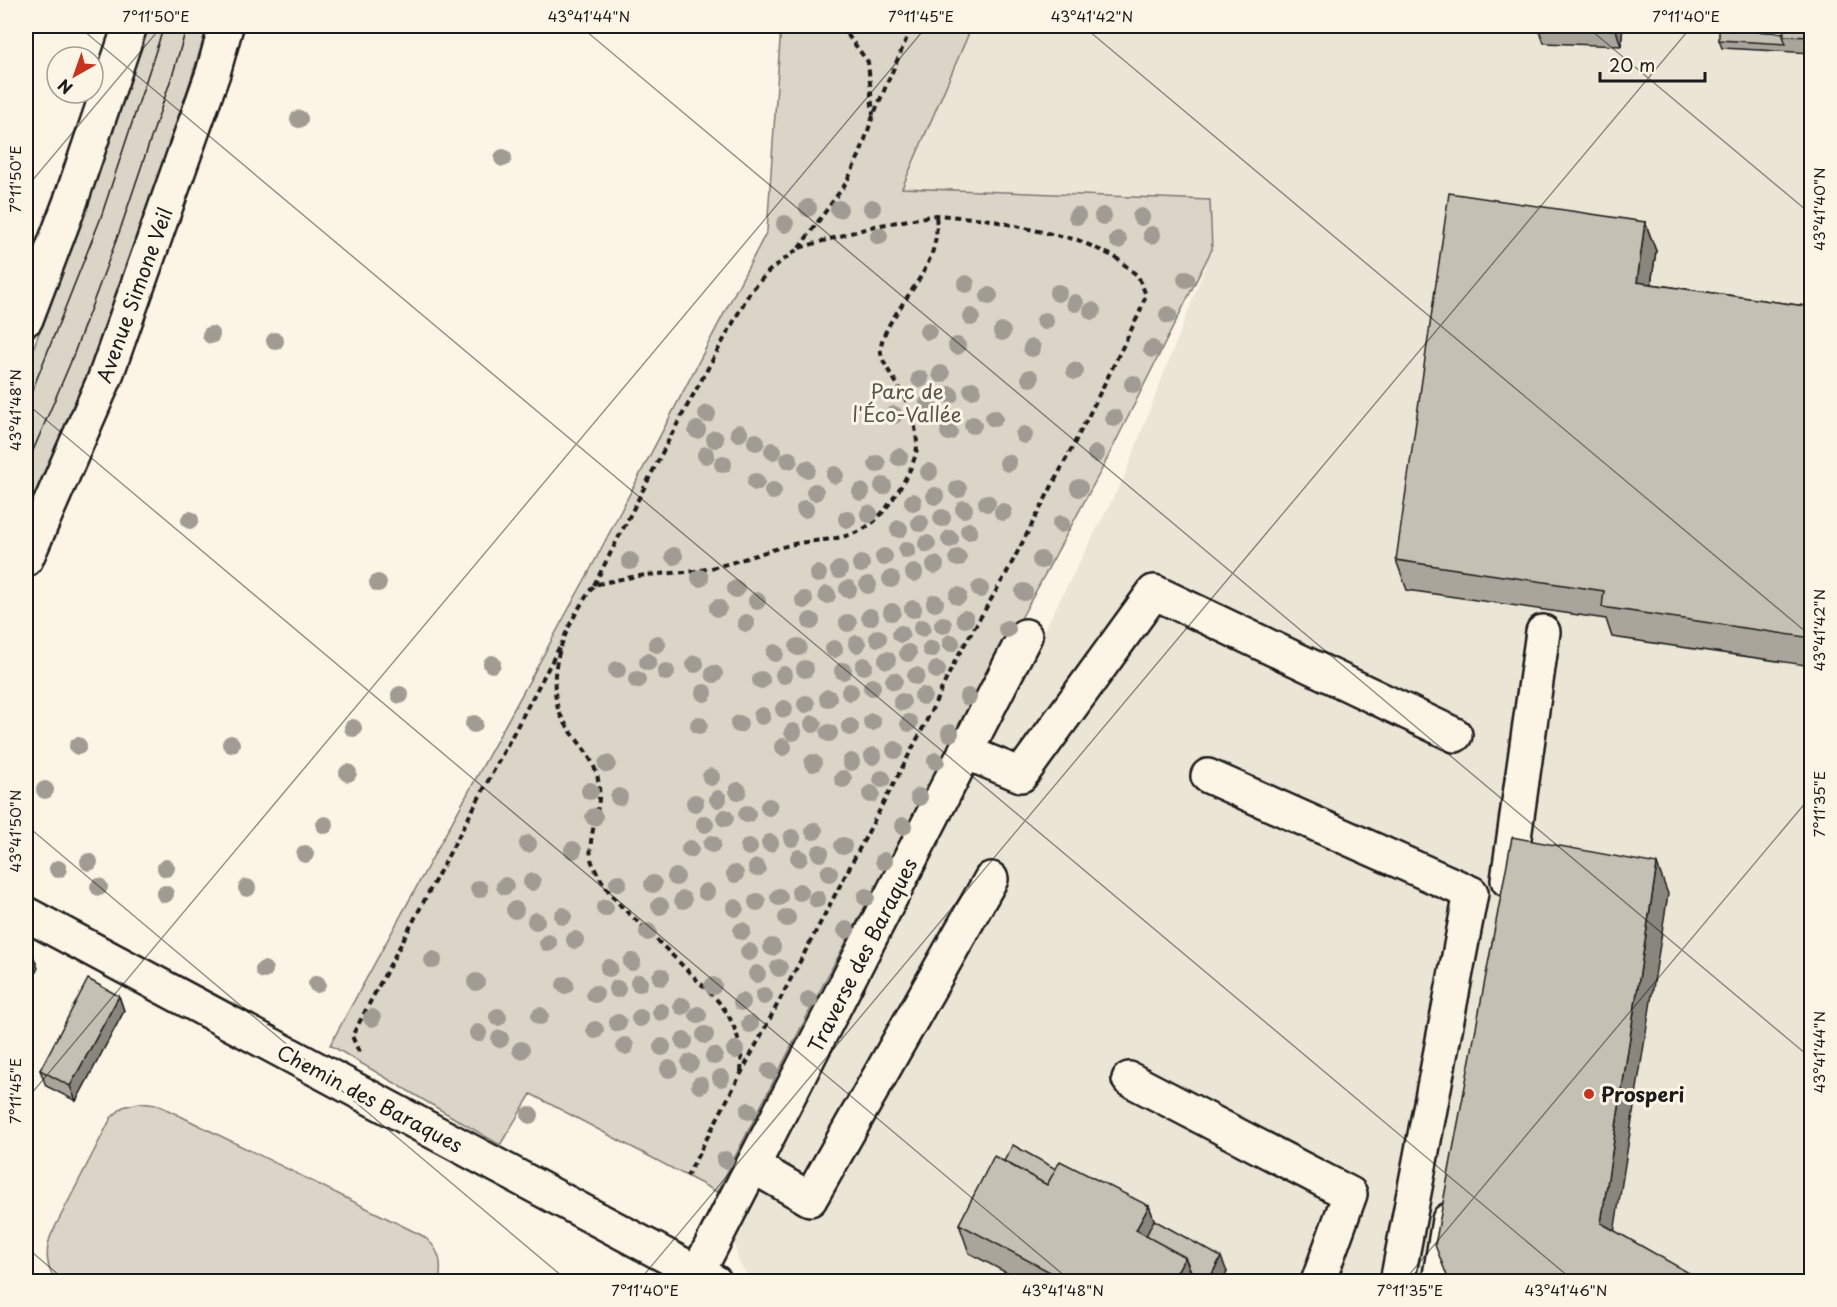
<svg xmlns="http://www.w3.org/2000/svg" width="1837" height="1307" font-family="'Playpen Sans',sans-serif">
	<rect width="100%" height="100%" fill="#fcf5e5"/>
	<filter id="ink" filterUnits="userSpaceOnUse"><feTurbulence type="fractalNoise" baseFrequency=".0167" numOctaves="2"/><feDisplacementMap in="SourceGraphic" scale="12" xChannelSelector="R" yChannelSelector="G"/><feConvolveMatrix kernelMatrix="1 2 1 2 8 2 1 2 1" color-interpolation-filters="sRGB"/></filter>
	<g filter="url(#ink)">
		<polygon fill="#ebe5d6" points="972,26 1811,26 1811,1281 752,1282 739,1263 733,1240 737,1217 1124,477 1212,249 1210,200 901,188"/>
		<g fill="#dbd5c8" stroke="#7c7872" stroke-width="1.5">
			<polygon points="146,26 208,26 140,236 91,370 26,521 26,368 85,210"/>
			<polygon points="781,26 972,26 902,188 1210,200 1212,249 1103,467 826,979 717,1192 531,1094 500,1145 330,1045 590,570 767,231"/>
			<path d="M 139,1103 L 158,1105 L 423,1236 C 439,1248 443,1262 439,1281 L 56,1281 C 46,1268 45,1251 51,1235 L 111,1118 L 123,1107 Z"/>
		</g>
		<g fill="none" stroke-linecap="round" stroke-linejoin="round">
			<g stroke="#1c1c1c" stroke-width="38">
				<g id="minor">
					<polyline points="965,752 1021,775 1154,592 1455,735"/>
					<polyline points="1208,776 1471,893 1397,1282"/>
					<polyline points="1508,880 1543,632"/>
					<polyline points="26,914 715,1282"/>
					<polyline points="1129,1079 1350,1194 1318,1282"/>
					<polyline points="753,1166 810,1199 991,879"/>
					<polyline points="698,1272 1025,636"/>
					<polyline points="1439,1282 1449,1220"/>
				</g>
			</g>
			<g stroke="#1c1c1c" stroke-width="38">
				<g id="major">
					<polyline points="26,319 70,203 130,26"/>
					<polyline points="26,559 105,378 213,73 226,26"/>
				</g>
			</g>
			<g stroke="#1c1c1c" stroke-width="4" stroke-dasharray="6 4.5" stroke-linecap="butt">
				<polyline points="841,26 868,62 873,115"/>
				<polyline points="799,248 846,183 860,154 873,116 912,26"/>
				<polyline points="594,585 675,428 750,292 769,271 799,248 875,226 936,215 985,219 1078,240 1115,257 1138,276 1146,295 1139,314 1088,417 1006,574 956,659 924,726 687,1176"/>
				<polyline points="26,605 31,592"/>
				<polyline points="359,1052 352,1036 559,648"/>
				<path d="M 741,1072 C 743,1053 738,1032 728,1015 C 720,1001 706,989 695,978 C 682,965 669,952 656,939 C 643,925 626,913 614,898 C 607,890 593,868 591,859 C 587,827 608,803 595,769 C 587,749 571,735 561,716 C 558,711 557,705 556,699 C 549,657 571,618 594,585 C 611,581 629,577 647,575 C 667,573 687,573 706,569 C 736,563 764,551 794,544 C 818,539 847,541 868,526 C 885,516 917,466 917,446 C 917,429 911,410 903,394 C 897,381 878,361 881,346 C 883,335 888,326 894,317 C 915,283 941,258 936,215"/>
			</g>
			<use href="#minor" stroke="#fcf5e5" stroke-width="33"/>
			<use href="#major" stroke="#fcf5e5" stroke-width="33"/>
			<g stroke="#1c1c1c" stroke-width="1.5">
				<polyline points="26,406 100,220 164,26"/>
				<polyline points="26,467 70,364 120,230 174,70 187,26"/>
			</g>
		</g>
		<g fill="#a09c93">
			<circle cx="299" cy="119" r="9"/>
			<circle cx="503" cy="158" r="9"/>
			<circle cx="808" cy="208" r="9"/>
			<circle cx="872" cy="208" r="9"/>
			<circle cx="839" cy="209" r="9"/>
			<circle cx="1077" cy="216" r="9"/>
			<circle cx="1103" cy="216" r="9"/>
			<circle cx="1141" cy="217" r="9"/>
			<circle cx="785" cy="224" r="9"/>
			<circle cx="1152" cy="235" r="9"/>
			<circle cx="879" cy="236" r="9"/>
			<circle cx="1118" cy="240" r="9"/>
			<circle cx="1186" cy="279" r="9"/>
			<circle cx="966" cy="284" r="9"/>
			<circle cx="1058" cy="293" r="9"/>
			<circle cx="989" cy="296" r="9"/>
			<circle cx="1075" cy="303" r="9"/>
			<circle cx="1092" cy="311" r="9"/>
			<circle cx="1168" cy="315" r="9"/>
			<circle cx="971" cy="317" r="9"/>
			<circle cx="1045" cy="321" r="9"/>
			<circle cx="928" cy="331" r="9"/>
			<circle cx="1002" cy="332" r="9"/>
			<circle cx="211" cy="335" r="9"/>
			<circle cx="275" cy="341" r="9"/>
			<circle cx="957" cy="346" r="9"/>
			<circle cx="1032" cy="348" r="9"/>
			<circle cx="1152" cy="349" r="9"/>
			<circle cx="1075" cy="371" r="9"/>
			<circle cx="941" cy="374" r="9"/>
			<circle cx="1030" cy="378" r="9"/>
			<circle cx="920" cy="379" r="9"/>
			<circle cx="1133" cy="384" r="9"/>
			<circle cx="972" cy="390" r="9"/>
			<circle cx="950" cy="395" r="9"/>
			<circle cx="928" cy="403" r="9"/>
			<circle cx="707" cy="414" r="9"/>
			<circle cx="894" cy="415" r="9"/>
			<circle cx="994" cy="418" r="9"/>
			<circle cx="1114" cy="418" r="9"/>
			<circle cx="973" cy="425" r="9"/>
			<circle cx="697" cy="430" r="9"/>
			<circle cx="949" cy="432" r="9"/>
			<circle cx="739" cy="433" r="9"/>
			<circle cx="1024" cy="435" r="9"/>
			<circle cx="715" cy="439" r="9"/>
			<circle cx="756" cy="442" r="9"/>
			<circle cx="773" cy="451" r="9"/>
			<circle cx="1096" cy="454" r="9"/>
			<circle cx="706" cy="455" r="9"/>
			<circle cx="899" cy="457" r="9"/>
			<circle cx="789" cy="460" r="9"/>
			<circle cx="1008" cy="463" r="9"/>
			<circle cx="723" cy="464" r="9"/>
			<circle cx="877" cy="464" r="9"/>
			<circle cx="807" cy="469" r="9"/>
			<circle cx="929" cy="472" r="9"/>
			<circle cx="835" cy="475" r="9"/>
			<circle cx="756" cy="482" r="9"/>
			<circle cx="883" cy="486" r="9"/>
			<circle cx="1079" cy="488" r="9"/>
			<circle cx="958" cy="489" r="9"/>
			<circle cx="773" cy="491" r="9"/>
			<circle cx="815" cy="492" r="9"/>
			<circle cx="861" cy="492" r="9"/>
			<circle cx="935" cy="496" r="9"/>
			<circle cx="913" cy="502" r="9"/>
			<circle cx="987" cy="503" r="9"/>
			<circle cx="805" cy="509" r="9"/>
			<circle cx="964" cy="509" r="9"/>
			<circle cx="1003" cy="512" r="9"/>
			<circle cx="869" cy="514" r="9"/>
			<circle cx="942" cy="518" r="9"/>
			<circle cx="847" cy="519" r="9"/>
			<circle cx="190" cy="520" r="9"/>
			<circle cx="920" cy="523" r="9"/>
			<circle cx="1061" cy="524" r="9"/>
			<circle cx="899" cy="529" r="9"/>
			<circle cx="969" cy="531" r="9"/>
			<circle cx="950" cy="539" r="9"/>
			<circle cx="927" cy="544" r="9"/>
			<circle cx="907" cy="550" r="9"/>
			<circle cx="674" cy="556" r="9"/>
			<circle cx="884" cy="557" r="9"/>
			<circle cx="958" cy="558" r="9"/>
			<circle cx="1041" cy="560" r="9"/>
			<circle cx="630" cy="561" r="9"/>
			<circle cx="861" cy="564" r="9"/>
			<circle cx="935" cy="565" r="9"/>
			<circle cx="839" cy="570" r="9"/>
			<circle cx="914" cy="573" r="9"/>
			<circle cx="818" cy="574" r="9"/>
			<circle cx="700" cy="578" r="9"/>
			<circle cx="891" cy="579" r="9"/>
			<circle cx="378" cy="583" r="9"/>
			<circle cx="868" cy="585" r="9"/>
			<circle cx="736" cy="589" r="9"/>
			<circle cx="848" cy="589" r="9"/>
			<circle cx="980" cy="589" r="9"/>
			<circle cx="1024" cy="592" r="9"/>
			<circle cx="827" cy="595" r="9"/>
			<circle cx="958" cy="596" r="9"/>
			<circle cx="804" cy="600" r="9"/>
			<circle cx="757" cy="601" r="9"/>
			<circle cx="935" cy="603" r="9"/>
			<circle cx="718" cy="608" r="9"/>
			<circle cx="913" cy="609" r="9"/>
			<circle cx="892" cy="612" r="9"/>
			<circle cx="870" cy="617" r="9"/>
			<circle cx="965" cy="619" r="9"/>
			<circle cx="811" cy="621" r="9"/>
			<circle cx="746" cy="623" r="9"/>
			<circle cx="848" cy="623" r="9"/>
			<circle cx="943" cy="625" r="9"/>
			<circle cx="922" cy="628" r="9"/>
			<circle cx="1007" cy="629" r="9"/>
			<circle cx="901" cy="634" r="9"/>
			<circle cx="878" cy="638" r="9"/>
			<circle cx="951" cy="643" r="9"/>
			<circle cx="657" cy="644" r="9"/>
			<circle cx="857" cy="644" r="9"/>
			<circle cx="798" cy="647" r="9"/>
			<circle cx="834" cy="649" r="9"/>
			<circle cx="931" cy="649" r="9"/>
			<circle cx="775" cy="653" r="9"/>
			<circle cx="908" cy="653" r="9"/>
			<circle cx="887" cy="660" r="9"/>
			<circle cx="648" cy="662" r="9"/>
			<circle cx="492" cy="664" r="9"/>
			<circle cx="695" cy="664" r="9"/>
			<circle cx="864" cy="666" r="9"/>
			<circle cx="805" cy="669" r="9"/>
			<circle cx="617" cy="670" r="9"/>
			<circle cx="937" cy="670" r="9"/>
			<circle cx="843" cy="671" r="9"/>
			<circle cx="666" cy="672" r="9"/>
			<circle cx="714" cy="674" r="9"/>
			<circle cx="784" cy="675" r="9"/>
			<circle cx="916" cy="676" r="9"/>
			<circle cx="637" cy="680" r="9"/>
			<circle cx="761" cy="680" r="9"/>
			<circle cx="894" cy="681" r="9"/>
			<circle cx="872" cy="687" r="9"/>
			<circle cx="850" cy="692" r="9"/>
			<circle cx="704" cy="693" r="9"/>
			<circle cx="400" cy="695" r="9"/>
			<circle cx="923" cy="696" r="9"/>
			<circle cx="968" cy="697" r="9"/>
			<circle cx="828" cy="698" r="9"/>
			<circle cx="902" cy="702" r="9"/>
			<circle cx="806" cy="704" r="9"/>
			<circle cx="784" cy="709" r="9"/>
			<circle cx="762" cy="716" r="9"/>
			<circle cx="872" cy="722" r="9"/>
			<circle cx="909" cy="723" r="9"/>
			<circle cx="474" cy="724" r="9"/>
			<circle cx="739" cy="724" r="9"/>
			<circle cx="813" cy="724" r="9"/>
			<circle cx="699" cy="725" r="9"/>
			<circle cx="850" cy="727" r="9"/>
			<circle cx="353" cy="728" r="9"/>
			<circle cx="793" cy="732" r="9"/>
			<circle cx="829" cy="733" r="9"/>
			<circle cx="950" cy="733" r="9"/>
			<circle cx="231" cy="744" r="9"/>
			<circle cx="78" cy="746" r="9"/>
			<circle cx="783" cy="747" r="9"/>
			<circle cx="895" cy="750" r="9"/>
			<circle cx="873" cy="756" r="9"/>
			<circle cx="936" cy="761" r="9"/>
			<circle cx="851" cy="762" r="9"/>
			<circle cx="813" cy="763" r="9"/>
			<circle cx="607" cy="764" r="9"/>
			<circle cx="348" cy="773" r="9"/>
			<circle cx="711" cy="777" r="9"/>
			<circle cx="843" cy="779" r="9"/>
			<circle cx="882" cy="779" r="9"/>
			<circle cx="45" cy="790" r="9"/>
			<circle cx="590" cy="791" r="9"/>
			<circle cx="738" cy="791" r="9"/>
			<circle cx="871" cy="794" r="9"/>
			<circle cx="619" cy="797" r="9"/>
			<circle cx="919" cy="797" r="9"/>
			<circle cx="718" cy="799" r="9"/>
			<circle cx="695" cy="803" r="9"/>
			<circle cx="769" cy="807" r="9"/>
			<circle cx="747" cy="814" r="9"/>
			<circle cx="594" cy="817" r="9"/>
			<circle cx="725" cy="818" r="9"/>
			<circle cx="705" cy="824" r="9"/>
			<circle cx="325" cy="825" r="9"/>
			<circle cx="903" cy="826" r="9"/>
			<circle cx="814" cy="831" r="9"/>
			<circle cx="792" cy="838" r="9"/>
			<circle cx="770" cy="843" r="9"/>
			<circle cx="528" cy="844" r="9"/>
			<circle cx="712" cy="844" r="9"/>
			<circle cx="843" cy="846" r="9"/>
			<circle cx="749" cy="847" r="9"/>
			<circle cx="690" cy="849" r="9"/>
			<circle cx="573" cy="850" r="9"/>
			<circle cx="820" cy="853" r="9"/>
			<circle cx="305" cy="854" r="9"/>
			<circle cx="799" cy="858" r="9"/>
			<circle cx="884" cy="861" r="9"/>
			<circle cx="89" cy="862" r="9"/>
			<circle cx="166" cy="868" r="9"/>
			<circle cx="757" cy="868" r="9"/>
			<circle cx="58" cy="869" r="9"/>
			<circle cx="829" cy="873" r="9"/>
			<circle cx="735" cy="874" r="9"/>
			<circle cx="676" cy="877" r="9"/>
			<circle cx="532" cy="882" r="9"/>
			<circle cx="618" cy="883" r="9"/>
			<circle cx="653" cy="884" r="9"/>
			<circle cx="505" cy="886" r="9"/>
			<circle cx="99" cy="887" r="9"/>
			<circle cx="247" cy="888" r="9"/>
			<circle cx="479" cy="889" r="9"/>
			<circle cx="706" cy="892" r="9"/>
			<circle cx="800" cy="892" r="9"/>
			<circle cx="165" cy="894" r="9"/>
			<circle cx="779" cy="897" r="9"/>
			<circle cx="866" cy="897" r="9"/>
			<circle cx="817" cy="899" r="9"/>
			<circle cx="683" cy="900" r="9"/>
			<circle cx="757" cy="902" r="9"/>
			<circle cx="660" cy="906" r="9"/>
			<circle cx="605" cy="908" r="9"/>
			<circle cx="735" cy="908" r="9"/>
			<circle cx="515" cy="910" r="9"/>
			<circle cx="563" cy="916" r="9"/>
			<circle cx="787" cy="918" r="9"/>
			<circle cx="536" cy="921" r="9"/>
			<circle cx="846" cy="930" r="9"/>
			<circle cx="742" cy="931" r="9"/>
			<circle cx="648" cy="932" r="9"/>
			<circle cx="575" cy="940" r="9"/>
			<circle cx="548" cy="943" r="9"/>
			<circle cx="772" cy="947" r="9"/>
			<circle cx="749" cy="952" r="9"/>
			<circle cx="433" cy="960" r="9"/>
			<circle cx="632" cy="962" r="9"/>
			<circle cx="609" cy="968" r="9"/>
			<circle cx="779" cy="968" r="9"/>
			<circle cx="264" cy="970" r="9"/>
			<circle cx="757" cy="974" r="9"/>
			<circle cx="661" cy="977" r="9"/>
			<circle cx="476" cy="982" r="9"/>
			<circle cx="639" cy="983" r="9"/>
			<circle cx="317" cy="984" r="9"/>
			<circle cx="565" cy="985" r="9"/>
			<circle cx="713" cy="986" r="9"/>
			<circle cx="617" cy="989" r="9"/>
			<circle cx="595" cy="994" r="9"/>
			<circle cx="764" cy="996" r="9"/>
			<circle cx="809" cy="1000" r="9"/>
			<circle cx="742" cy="1002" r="9"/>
			<circle cx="682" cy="1006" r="9"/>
			<circle cx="661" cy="1012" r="9"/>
			<circle cx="698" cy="1015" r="9"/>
			<circle cx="540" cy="1016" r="9"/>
			<circle cx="498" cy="1017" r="9"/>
			<circle cx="372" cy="1018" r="9"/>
			<circle cx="640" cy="1018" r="9"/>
			<circle cx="618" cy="1023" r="9"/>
			<circle cx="750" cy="1024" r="9"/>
			<circle cx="595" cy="1030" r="9"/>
			<circle cx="478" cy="1033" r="9"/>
			<circle cx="705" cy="1035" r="9"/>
			<circle cx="500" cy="1039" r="9"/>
			<circle cx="684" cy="1041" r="9"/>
			<circle cx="625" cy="1046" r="9"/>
			<circle cx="662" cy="1047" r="9"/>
			<circle cx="521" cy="1050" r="9"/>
			<circle cx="735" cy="1050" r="9"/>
			<circle cx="714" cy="1056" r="9"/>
			<circle cx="690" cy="1063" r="9"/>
			<circle cx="669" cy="1069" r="9"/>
			<circle cx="770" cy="1071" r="9"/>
			<circle cx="721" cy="1078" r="9"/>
			<circle cx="700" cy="1085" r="9"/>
			<circle cx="749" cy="1111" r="9"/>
			<circle cx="530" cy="1115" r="9"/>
			<circle cx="725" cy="1160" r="9"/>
		</g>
		<g fill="#a9a59a" stroke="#1c1c1c" stroke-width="1.5">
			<polygon points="1623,26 1621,46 1544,43 1538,27"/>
			<polygon points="1757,26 1778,26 1778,27"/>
			<polygon points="1812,27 1812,53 1722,48 1719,40 1784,33"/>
			<polygon points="1645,222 1656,251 1651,284 1812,307 1812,666 1612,637 1606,619 1407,590 1396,560"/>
			<polygon points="119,996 124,1011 76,1101 46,1086 40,1070"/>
			<polygon points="1004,1161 1056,1169 1149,1206 1154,1220 1227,1272 1222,1281 1022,1281 969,1253 959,1224"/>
		</g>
		<g fill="#89867d" stroke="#1c1c1c" stroke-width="1.5">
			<polygon points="1616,26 1623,26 1621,46 1616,30"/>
			<polygon points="1645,222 1656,251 1647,311 1637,282"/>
			<polygon points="1657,864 1668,894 1611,1252 1601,1223"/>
			<polygon points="29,945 38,968 26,992 26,953"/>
			<polygon points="119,996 124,1011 76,1101 70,1086"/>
			<polygon points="1149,1206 1160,1235 1152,1250 1136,1230"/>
			<polygon points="1185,1257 1194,1281 1172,1281"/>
			<polygon points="1221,1257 1227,1272 1222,1281 1208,1281"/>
		</g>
		<g fill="#c4c0b3" stroke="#1c1c1c" stroke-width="1.5">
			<polygon points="1538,26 1616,26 1616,30 1538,27"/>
			<polygon points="1784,26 1812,27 1812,37 1783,36"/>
			<polygon points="1719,29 1784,33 1783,36 1786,44 1719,40"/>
			<polygon points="1449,193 1645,222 1637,282 1812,307 1812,638 1602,607 1604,591 1396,560"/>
			<polygon points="1512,837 1657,864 1601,1223 1703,1281 1449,1281 1435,1245"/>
			<polygon points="26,943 29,945 26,953"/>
			<polygon points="88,979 119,996 70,1086 40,1070"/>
			<polygon points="1013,1145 1056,1169 1047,1185 1004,1161"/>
			<polygon points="994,1156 1047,1185 1060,1161 1149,1206 1136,1230 1185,1257 1172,1281 1067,1281 959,1224"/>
			<polygon points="1154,1220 1221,1257 1208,1281 1191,1271 1185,1257 1146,1236"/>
		</g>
	</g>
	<path fill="none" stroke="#1c1c1c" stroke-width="1.5" stroke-opacity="0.45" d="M 78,26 L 1575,1282M 580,26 L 1812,1059M 1083,26 L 1812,637M 1586,26 L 1812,215M 26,188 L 162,26M 26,403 L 1072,1282M 26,825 L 569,1282M 26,1100 L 927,26M 26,1247 L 67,1282M 638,1282 L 1692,26M 1403,1282 L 1812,795"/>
	<circle fill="#c8321e" stroke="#fcf5e5" stroke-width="2" cx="1589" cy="1094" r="6"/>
	<g text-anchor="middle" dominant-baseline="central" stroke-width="6" stroke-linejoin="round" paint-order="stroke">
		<g font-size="20" fill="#1c1c1c" stroke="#fcf5e5">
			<text transform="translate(134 295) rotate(-70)">Avenue Simone Veil</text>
			<text transform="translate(862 955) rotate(-63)">Traverse des Baraques</text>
			<text transform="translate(370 1098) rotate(28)">Chemin des Baraques</text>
		</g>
		<g font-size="20" fill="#555450" stroke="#fcf5e5">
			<text x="907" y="391">Parc de<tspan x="907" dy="23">l'Éco-Vallée</tspan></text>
		</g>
		<g font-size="20" font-weight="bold" fill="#1c1c1c" stroke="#fcf5e5" text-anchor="start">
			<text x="1601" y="1094">Prosperi</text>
		</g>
	</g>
	<rect width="1837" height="1307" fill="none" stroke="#fcf5e5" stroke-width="66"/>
	<g transform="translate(75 75) rotate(220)"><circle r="28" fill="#fcf5e5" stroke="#a29e95" stroke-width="1.5"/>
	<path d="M0-4.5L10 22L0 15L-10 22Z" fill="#c8321e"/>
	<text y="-9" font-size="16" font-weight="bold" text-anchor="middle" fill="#1c1c1c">N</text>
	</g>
	<path d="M1600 72v9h105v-9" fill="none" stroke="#1c1c1c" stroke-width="3"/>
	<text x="1609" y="72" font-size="18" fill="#1c1c1c" stroke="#fcf5e5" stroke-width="4.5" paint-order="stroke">20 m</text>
	<rect x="33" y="33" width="1771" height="1241" fill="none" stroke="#1c1c1c" stroke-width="2"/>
	<g font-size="15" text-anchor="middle" fill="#1c1c1c">
		<text x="156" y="22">7°11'50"E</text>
		<text x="589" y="22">43°41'44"N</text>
		<text x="921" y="22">7°11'45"E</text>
		<text x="1092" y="22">43°41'42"N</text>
		<text x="1686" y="22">7°11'40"E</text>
		<text transform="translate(16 179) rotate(-90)" y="5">7°11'50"E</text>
		<text transform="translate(1820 209) rotate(-90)" y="5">43°41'40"N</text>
		<text transform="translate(16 410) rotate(-90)" y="5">43°41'48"N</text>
		<text transform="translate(1820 630) rotate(-90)" y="5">43°41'42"N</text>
		<text transform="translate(1820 804) rotate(-90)" y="5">7°11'35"E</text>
		<text transform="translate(16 831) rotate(-90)" y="5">43°41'50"N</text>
		<text transform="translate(1820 1052) rotate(-90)" y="5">43°41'44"N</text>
		<text transform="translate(16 1091) rotate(-90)" y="5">7°11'45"E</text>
		<text x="645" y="1296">7°11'40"E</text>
		<text x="1063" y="1296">43°41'48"N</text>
		<text x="1410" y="1296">7°11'35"E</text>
		<text x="1566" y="1296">43°41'46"N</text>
	</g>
</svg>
